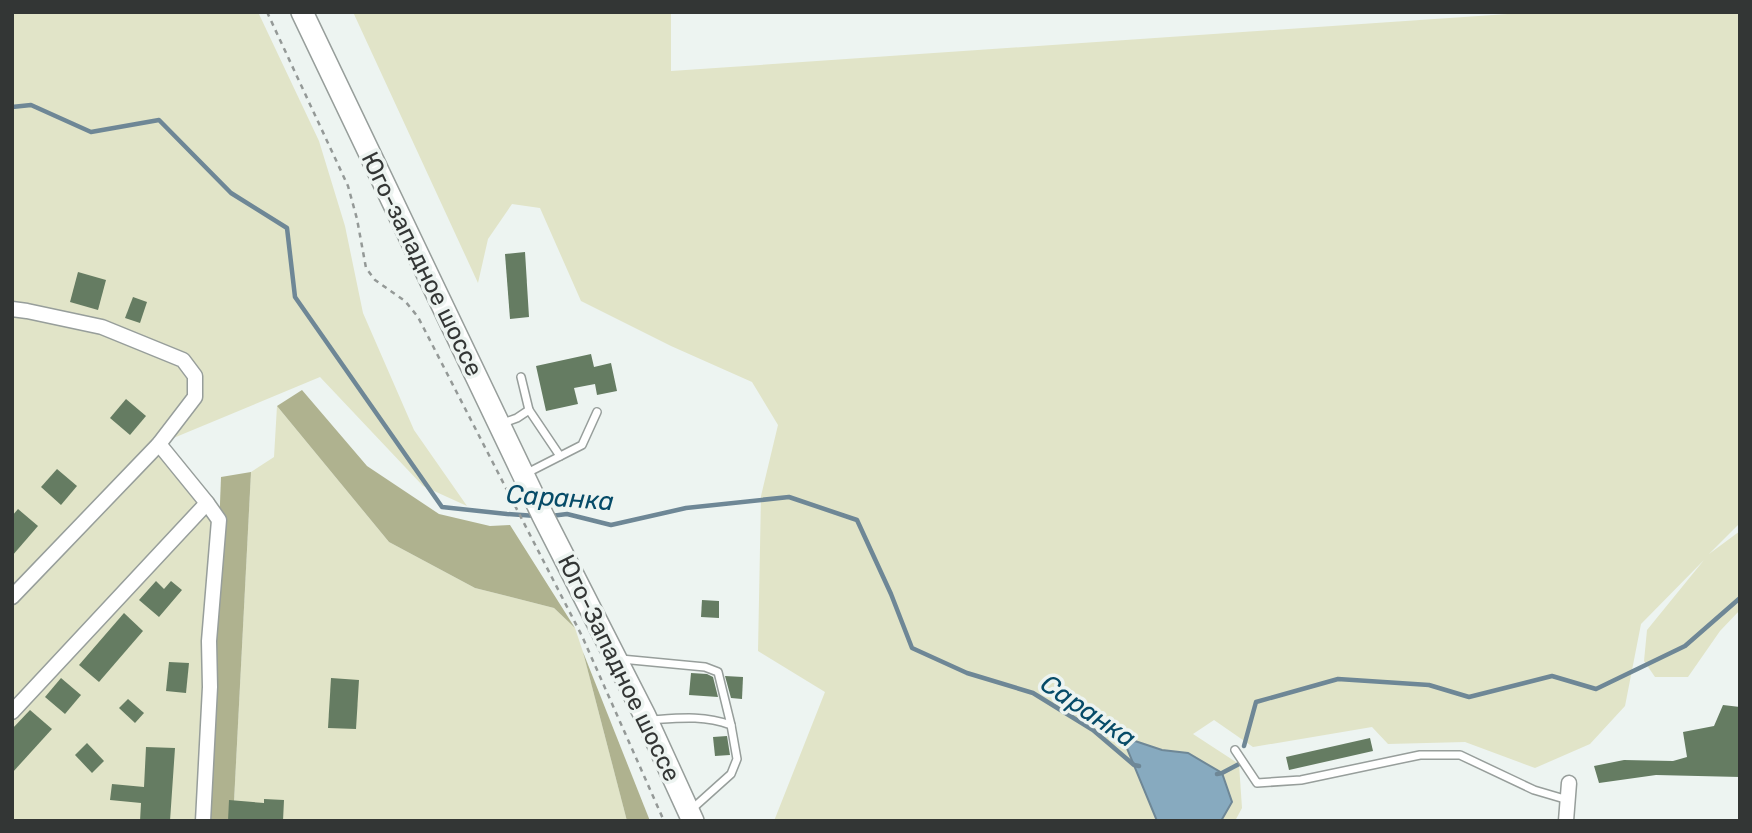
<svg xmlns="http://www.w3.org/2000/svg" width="1752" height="833" font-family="Rubik,sans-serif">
	<rect width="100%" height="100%" fill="#edf4f1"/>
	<g fill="#e1e4c8">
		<polygon points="12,12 258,12 319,141 345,226 363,313 414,430 467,506 423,486 320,377 159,444 219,520 203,821 12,821"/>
		<polygon points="353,12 671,12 671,71 1537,12 1740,12 1740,523 1709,554 1740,531 1740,610 1720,631 1688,677 1655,677 1644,661 1647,630 1704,560 1641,624 1625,706 1590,744 1535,768 1465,742 1388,744 1372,727 1253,747 1214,720 1193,734 1239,764 1242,808 1235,821 1221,821 1232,802 1188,753 1162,750 1136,741 1126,746 1157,821 774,821 825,692 758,651 761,496 778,425 752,382 671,346 581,301 540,208 512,204 488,239 478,283"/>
		<polygon points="277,406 389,542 475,588 554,608 575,628 583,652 627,821 233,821 251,472 274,457"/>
	</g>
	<g fill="#afb28f">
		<polygon points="302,390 367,466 439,514 490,526 510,525 575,628 554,608 475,588 389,542 277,406"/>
		<polygon points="251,472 233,821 208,821 221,477"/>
		<polygon points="583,652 650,821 627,821"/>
	</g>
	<polygon fill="#87aabf" stroke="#6e8796" stroke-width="2" points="1135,741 1162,750 1188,753 1222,773 1232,802 1221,821 1157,821 1126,746"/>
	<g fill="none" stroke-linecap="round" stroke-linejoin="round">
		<g stroke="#6e8796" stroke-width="4.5">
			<polyline points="12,107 31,105 91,132 159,120 231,193 287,228 295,297 442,507 507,514 536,516"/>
			<polyline points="551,516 567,514 611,525 686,508 789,497 857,520 891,594 912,648 967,673 1033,693 1093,730 1134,765 1139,766"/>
			<polyline points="1244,746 1256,702 1338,679 1429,685 1469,697 1552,676 1596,689 1685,646 1740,598"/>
			<polyline points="1217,774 1222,773 1239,764"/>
		</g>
	</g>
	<g fill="#657c62">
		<polygon points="525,252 529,317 510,319 505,254"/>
		<polygon points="78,272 106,280 98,310 70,302"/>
		<polygon points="133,297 147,302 140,323 125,318"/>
		<polygon points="591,354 594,367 611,363 617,391 597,395 595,384 574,388 578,404 546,411 536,366"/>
		<polygon points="126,399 146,416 130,435 110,418"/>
		<polygon points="57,469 77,486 61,505 41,487"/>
		<polygon points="18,509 38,526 12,556 12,516"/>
		<polygon points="156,581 164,589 171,581 182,590 159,617 139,600"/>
		<polygon points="702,600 719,601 719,618 701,617"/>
		<polygon points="124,613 143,631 99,682 79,665"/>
		<polygon points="169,662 189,663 186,693 166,691"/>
		<polygon points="691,673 707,674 713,677 718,697 689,695"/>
		<polygon points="725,676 743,677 742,699 731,698"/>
		<polygon points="61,678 81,695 65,714 45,697"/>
		<polygon points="331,678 359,680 356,729 328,728"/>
		<polygon points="128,699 144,713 135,723 119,708"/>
		<polygon points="1723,705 1740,707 1740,777 1656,775 1599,783 1594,766 1624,760 1673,761 1687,757 1683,732 1714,726"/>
		<polygon points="30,710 52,729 12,773 12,729"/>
		<polygon points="727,736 730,755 715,756 713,737"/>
		<polygon points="1370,738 1373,751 1289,770 1286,757"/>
		<polygon points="87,743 104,761 92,773 75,755"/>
		<polygon points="146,747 175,748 170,821 140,821 141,803 110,800 112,784 144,787"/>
		<polygon points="264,799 284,800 283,821 228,821 229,800 264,803"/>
	</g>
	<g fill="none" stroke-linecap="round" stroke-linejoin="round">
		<g stroke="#979e9b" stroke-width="10">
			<g id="service">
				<polyline points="529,410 560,456"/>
				<polyline points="503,423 517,418 529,410 521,377"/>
				<polyline points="527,473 582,445 597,412"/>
				<polyline points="621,659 705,667 718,672 731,725"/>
				<path d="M 650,720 C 680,718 703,715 731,725 L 737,759 L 731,774 L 692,809"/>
				<polyline points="1235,750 1257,783 1301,780 1420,755 1460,755 1534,790 1568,800"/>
			</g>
		</g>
		<g stroke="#979e9b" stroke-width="17">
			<g id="minor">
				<polyline points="12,309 27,311 102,327 183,360 195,376 195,397 159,444 12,597"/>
				<polyline points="159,444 207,503 219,520 209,641 210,687 203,821"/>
				<polyline points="12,712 207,503"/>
				<polyline points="1566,821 1569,783"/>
			</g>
		</g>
		<g stroke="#979e9b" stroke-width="24">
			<polyline id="secondary" points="302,12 543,516 645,716 693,821"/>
		</g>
		<polyline stroke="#949997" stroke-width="2.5" stroke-dasharray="5 5" stroke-linecap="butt" points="267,12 348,186 357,219 366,268 375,280 405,301 418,317 582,636 664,821"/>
		<use href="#service" stroke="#fff" stroke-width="7"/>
		<use href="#minor" stroke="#fff" stroke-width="14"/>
		<use href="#secondary" stroke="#fff" stroke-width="21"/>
	</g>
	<g text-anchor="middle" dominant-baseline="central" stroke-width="7" stroke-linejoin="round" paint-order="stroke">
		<g font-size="24" fill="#333635" stroke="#edf4f1">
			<text transform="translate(422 264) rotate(64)">Юго-западное шоссе</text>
			<text transform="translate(619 668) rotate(64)">Юго-Западное шоссе</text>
		</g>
		<g font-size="26" font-style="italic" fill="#064b68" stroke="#edf4f1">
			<text transform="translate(560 498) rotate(4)">Саранка</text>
			<text transform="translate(1088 711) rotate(34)">Саранка</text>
		</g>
	</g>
	<rect width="1752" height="833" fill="none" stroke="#333635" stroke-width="28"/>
</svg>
